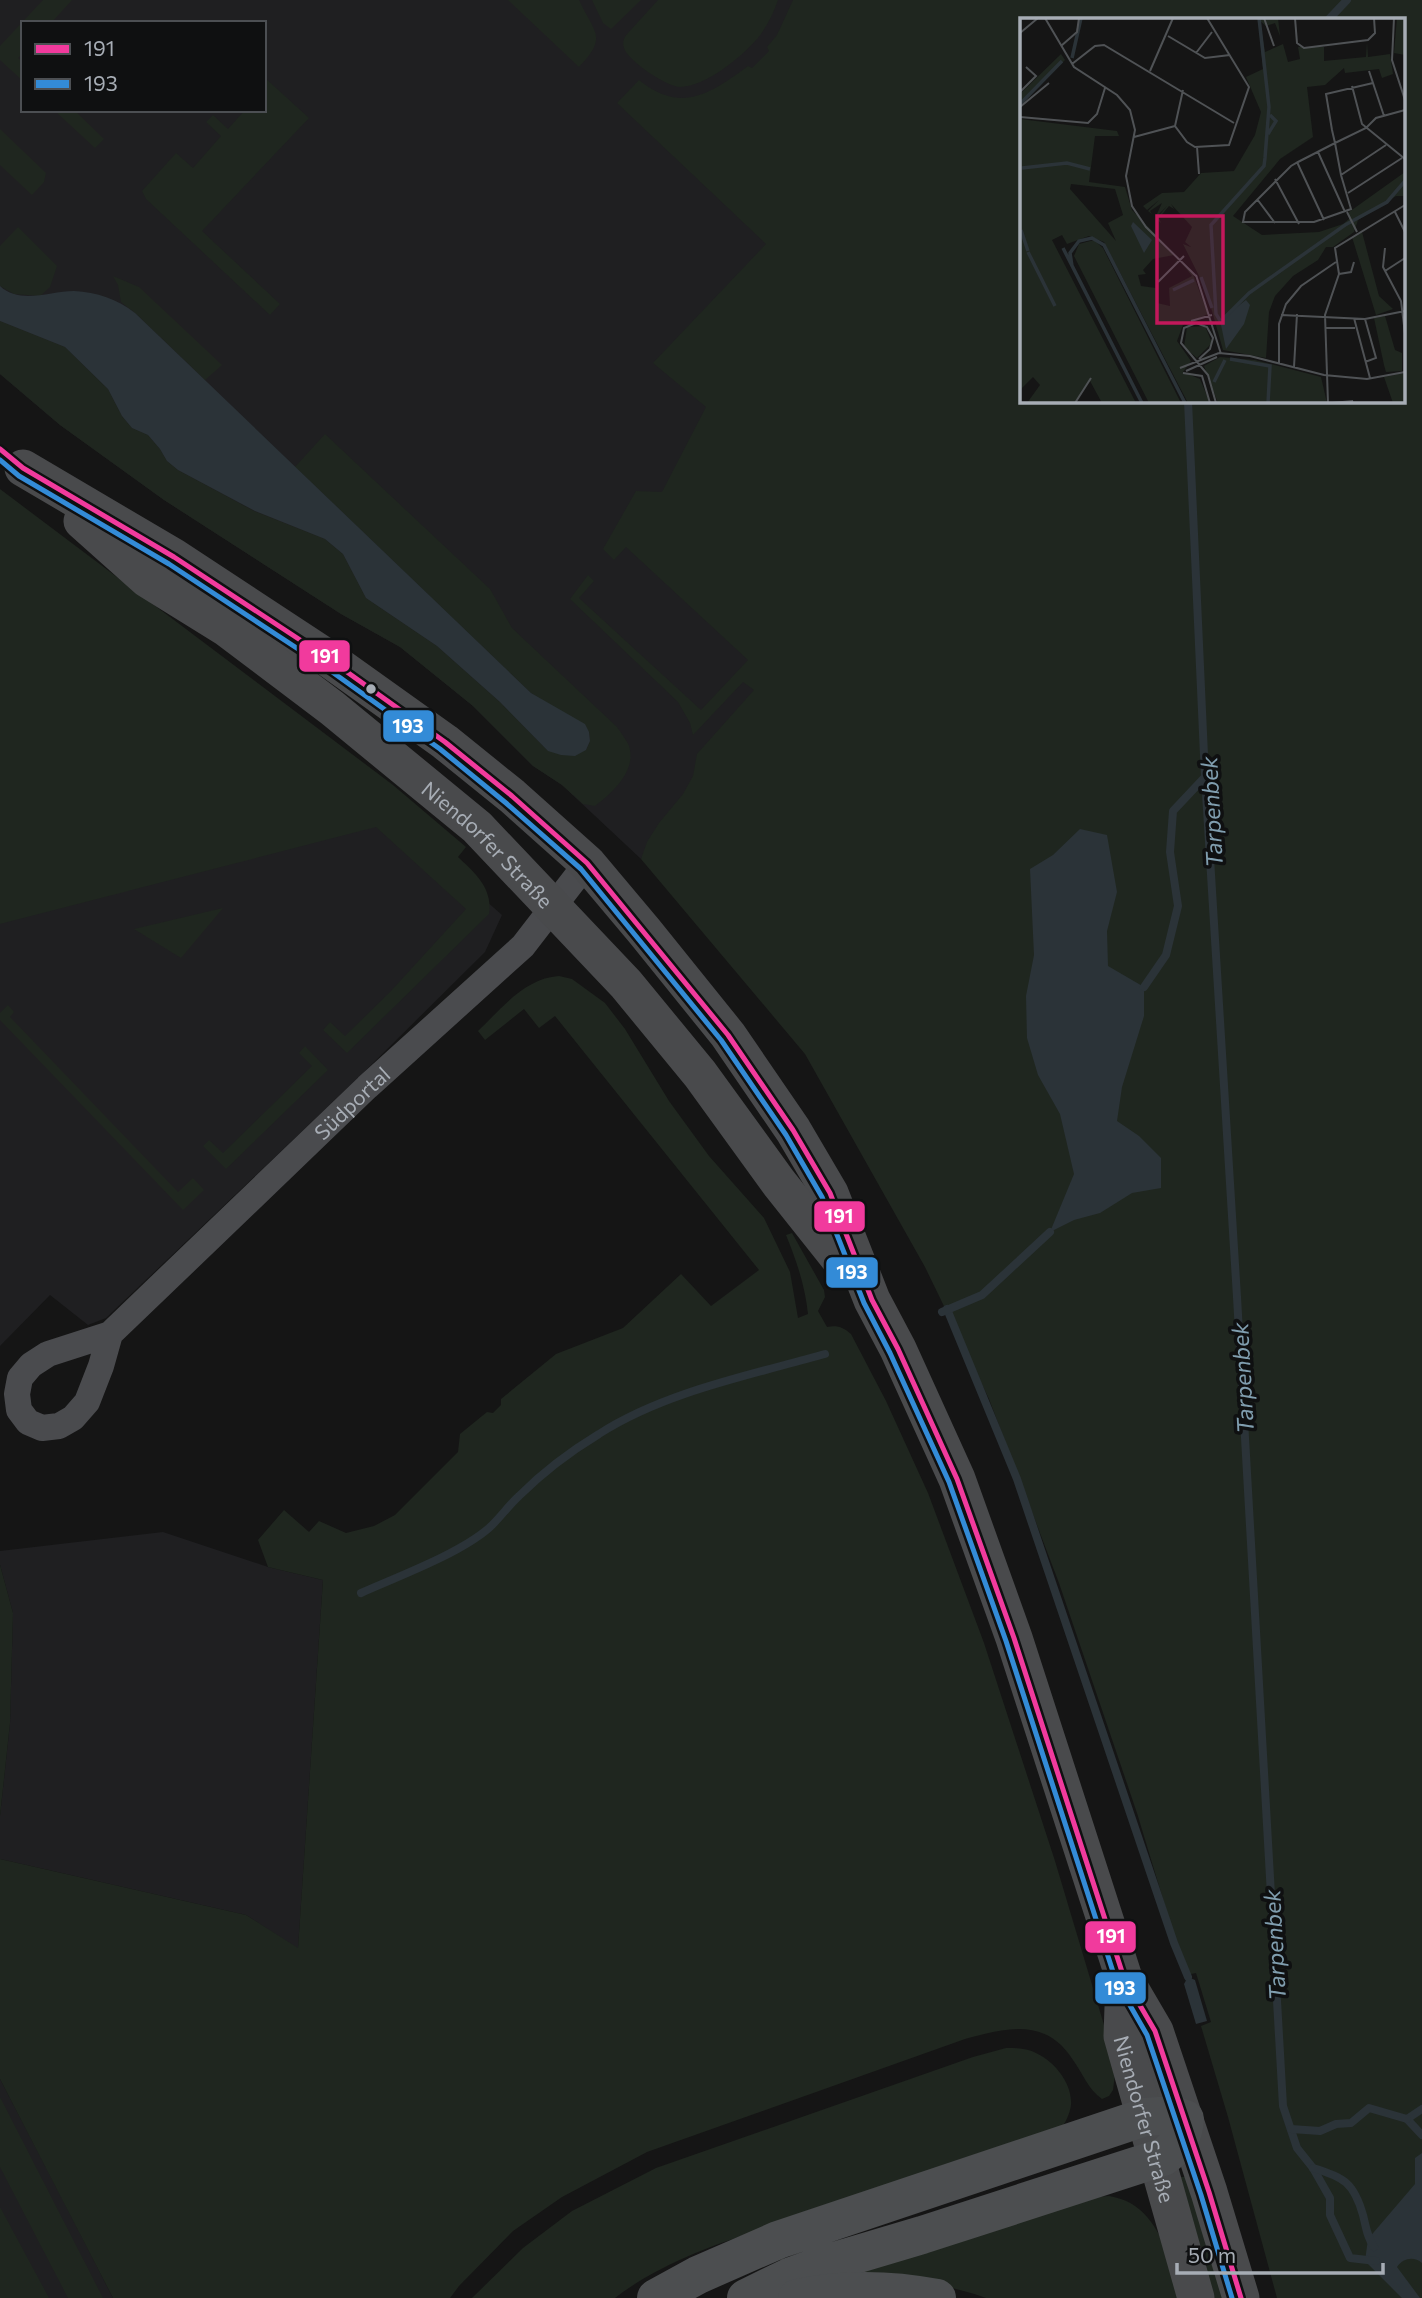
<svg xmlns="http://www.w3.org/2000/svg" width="1422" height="2298" font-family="Commissioner,sans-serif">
	<rect width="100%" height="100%" fill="#151515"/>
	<g fill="#1f1f21" fill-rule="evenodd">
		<path d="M 0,0 L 822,0 L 788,677 L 748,741 L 641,859 L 562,785 L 533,766 L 473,706 L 400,647 L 341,614 L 164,500 L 60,425 L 0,374 ZM 23,23 L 264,23 L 264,110 L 23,110 Z"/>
		<polygon points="379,806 502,915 485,952 360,1076 106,1318 88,1325 50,1295 0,1346 0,896"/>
		<polygon points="163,1532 268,1567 323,1580 298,1949 246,1915 0,1859 0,1816 10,1723 13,1613 0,1565 0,1551"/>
		<polygon points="0,2079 60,2194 113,2298 0,2298"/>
	</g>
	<g fill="#1f261f" fill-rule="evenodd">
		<polygon points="43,0 72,0 51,23 23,23 23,53 18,58 23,62 23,81 0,60 0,46"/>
		<path d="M 508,0 L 579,0 C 595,34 608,37 579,67 Z"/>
		<polygon points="592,0 641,0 611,29 603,23"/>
		<path d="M 658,0 L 778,0 C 774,12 768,24 761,34 C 746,54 706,87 680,87 C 667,87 628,61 624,48 C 622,42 624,37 628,33 Z"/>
		<path d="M 793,0 L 1422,0 L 1422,2298 L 1277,2298 L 1228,2117 L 1201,2026 L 1211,2022 L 1196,1973 L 1186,1975 L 1137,1813 L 1059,1583 L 989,1399 L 925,1267 L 805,1054 L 641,859 L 647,842 L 659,823 L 683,794 L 693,776 L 697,754 L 754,690 L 743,682 L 693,735 L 690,723 L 678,702 L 570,599 L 588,575 L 594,581 L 579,598 L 701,710 L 748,660 L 626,547 L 614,560 L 603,549 L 636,491 L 662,492 L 706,407 L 653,363 L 766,244 L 617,103 L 639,80 C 681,114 710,94 748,66 L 752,68 L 769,51 L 767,47 L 777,35 ZM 1021,19 L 1403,19 L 1403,401 L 1021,401 Z"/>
		<polygon points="264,77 309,118 202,231 280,304 270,315 146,199 142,191 176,153 193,168 221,136 206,122 213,115 228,129 245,110 264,110"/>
		<polygon points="54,110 74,110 104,139 95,148"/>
		<polygon points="0,129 46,173 44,182 32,195 0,165"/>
		<polygon points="18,227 57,266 50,287 40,296 14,294 0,286 0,246"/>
		<polygon points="113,276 139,287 222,365 205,380 135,313 121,302 118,285"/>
		<path d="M 0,321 L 65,347 L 108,389 L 122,416 L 132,428 L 148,435 L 160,449 L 167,461 L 178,470 L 254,511 L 325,539 L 343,554 L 366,598 L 437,646 L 500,702 L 548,751 L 586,750 L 590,741 L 589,732 C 570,715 552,707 531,693 L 295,467 L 325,434 L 490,589 L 512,628 L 617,727 C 621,733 626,739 629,746 C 637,771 612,793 595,806 L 583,804 L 562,785 L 533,766 L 473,706 L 400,647 L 341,614 L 164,500 L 60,425 L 0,374 Z"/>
		<path d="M 0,489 L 393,785 L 466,847 L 458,857 C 475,873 493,888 489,914 L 347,1053 L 323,1030 L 330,1022 L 345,1036 L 390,992 L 466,909 L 376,827 L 0,924 Z"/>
		<polygon points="223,908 181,958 134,929"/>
		<path d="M 559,976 L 572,979 L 605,1003 L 625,1029 L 669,1101 L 709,1156 L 764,1218 L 790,1272 L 798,1318 L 808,1314 C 805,1286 797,1262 786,1235 L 792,1233 L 824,1290 L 825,1297 L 818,1311 L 827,1327 C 837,1325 843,1327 851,1334 L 886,1401 L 928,1493 L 984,1643 L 1055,1861 L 1110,2045 L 1115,2074 L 1113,2090 L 1109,2096 L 1102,2099 C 1088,2089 1083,2074 1073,2060 C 1046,2017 1006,2028 965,2039 L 647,2152 L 562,2197 L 513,2231 L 459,2286 L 450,2298 L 113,2298 L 0,2079 L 0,1859 L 246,1915 L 298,1948 L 323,1580 L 268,1567 L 258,1540 L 284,1510 L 309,1532 L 319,1521 L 346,1533 L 374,1526 L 395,1515 L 458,1452 L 460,1434 L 487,1412 L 493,1413 L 501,1405 L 501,1399 L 556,1354 L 623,1328 L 681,1274 L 711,1306 L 759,1270 L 555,1016 L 539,1028 L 524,1009 L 485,1040 L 478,1031 C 501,1009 525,978 559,976 Z"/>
		<polygon points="8,1005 14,1012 10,1017 178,1192 193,1178 204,1190 183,1210 0,1020 0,1013"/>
		<polygon points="305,1046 328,1070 226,1169 203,1146 209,1140 223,1153 312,1066 299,1053"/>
		<polygon points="0,1565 13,1613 10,1723 0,1816"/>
		<path d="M 1006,2048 C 1012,2048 1018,2048 1023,2049 C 1047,2052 1073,2080 1071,2105 C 1070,2114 1065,2123 1060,2131 C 978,2158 897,2185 816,2212 C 748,2234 672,2254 615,2298 L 472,2298 L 523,2248 L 572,2211 L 656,2168 L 973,2057 Z"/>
		<polygon points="0,2097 103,2298 68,2298 0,2167"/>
		<polygon points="1181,2177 1186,2177 1228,2298 1211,2298 1178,2179"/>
		<path d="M 1109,2196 C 1118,2198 1127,2200 1135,2206 C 1163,2225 1172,2268 1181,2298 L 986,2298 C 944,2283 907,2279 863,2277 L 862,2271 L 1095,2197 Z"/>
		<polygon points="0,2207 49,2298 0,2298"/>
	</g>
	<g fill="#2b3338">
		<path d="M 0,286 C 20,305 50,291 74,291 C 97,292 117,299 135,313 L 531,693 L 585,724 L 589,732 L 590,741 L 586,750 L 575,756 L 561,755 L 548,751 L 500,702 L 437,646 L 366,598 L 343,554 L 325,539 L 255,511 L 178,470 L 167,461 L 160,449 L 148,435 L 132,428 L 122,416 L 108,389 L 65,347 L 0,321 Z"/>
		<polygon points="1080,829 1107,835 1117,892 1107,931 1108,966 1144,987 1144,1016 1122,1087 1117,1121 1139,1136 1161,1158 1161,1188 1132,1193 1100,1213 1074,1220 1050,1232 1074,1174 1060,1114 1038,1075 1027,1038 1026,996 1034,955 1030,869 1053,855"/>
		<polygon points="1188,1977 1195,1980 1207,2021 1196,2024 1184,1984"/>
		<path d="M 1422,2153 L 1422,2263 C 1414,2256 1403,2258 1397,2267 L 1420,2298 L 1402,2298 L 1365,2261 L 1368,2239 L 1415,2184 L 1415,2158 Z"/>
	</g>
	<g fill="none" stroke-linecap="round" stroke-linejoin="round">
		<g stroke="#2b3338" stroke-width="8">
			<polyline points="1329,19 1347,0"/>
			<polyline points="1188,401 1205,777 1237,1297 1283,2106 1297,2148 1313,2168 1330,2198 1330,2215 1350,2258 1376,2261"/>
			<polyline points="1144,987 1166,955 1178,906 1170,852 1173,811 1205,777"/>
			<polyline points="947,1309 1017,1479 1174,1943 1188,1977"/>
			<polyline points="942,1312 982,1295 1050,1232"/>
			<path d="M 361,1593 C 399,1576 459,1554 489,1528 C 500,1518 508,1506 519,1496 C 542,1473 571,1451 599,1434 C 664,1392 751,1375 825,1354"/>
			<polyline points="1422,2109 1407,2119 1422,2135"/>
			<polyline points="1291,2129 1320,2131 1336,2124 1351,2123 1369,2108 1407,2119"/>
			<path d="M 1313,2168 C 1344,2177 1354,2183 1363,2215 C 1366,2227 1367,2237 1374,2247"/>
		</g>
		<path stroke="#4a4b4e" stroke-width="26" id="s1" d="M 110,1334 L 101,1366 L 87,1402 L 73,1418 L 59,1426 L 42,1428 L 28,1422 L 19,1410 L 17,1394 L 20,1378 L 31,1365 L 48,1354 L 110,1334 L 367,1087 L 523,946 L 587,863"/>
		<g stroke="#494a4c" stroke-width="37">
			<polyline points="23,468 174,557 326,657 445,742 512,796 587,863 645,932 728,1035 793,1130 830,1193 872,1300 898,1349 957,1479 1014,1638 1124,1978 1155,2031 1209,2192 1241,2298"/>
			<path id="s2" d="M 82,521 L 147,579 L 226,628 L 332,708 L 477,827 L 626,984 L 700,1074 L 779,1183 L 849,1271"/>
			<path id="s3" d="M 1124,1978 L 1122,2036 L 1196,2298"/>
		</g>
		<g stroke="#4c4e50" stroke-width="38">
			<path d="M 656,2298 L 698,2275 L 778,2240 L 1145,2117 L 1173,2115 L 1185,2119 C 1184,2136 1177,2148 1163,2157 L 922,2235 L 828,2263 L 789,2277 L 746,2298"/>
			<path d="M 797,2298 C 844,2288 890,2289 937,2298"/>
		</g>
		<g stroke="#0f1011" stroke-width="10">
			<polyline id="bus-1" points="0,449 23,468 174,557 326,657 445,742 512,796 587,863 728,1035 793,1130 830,1193 872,1300 898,1349 957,1479 1014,1638 1124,1978 1155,2031 1209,2192 1241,2298"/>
		</g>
		<g stroke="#0f1011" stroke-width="10">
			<polyline id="bus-2" points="0,460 19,476 169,564 321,664 440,749 506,803 581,869 721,1040 786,1135 822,1197 864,1303 890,1353 949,1482 1006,1641 1116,1981 1147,2035 1201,2195 1232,2298"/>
		</g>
		<use href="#bus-1" stroke="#f13a9d" stroke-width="5"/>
		<use href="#bus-2" stroke="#338bd7" stroke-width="5"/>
	</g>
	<circle fill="#a7adb5" stroke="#0f1011" stroke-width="2.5" cx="371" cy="689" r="6"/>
	<g text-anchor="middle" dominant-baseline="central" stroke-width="7" stroke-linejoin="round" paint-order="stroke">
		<g font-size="21" fill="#a7adb5" stroke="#0f1011">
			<text stroke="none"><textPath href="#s2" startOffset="520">Niendorfer Straße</textPath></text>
			<text stroke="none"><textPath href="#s1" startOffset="626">Südportal</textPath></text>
			<text stroke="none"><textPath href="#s3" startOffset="144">Niendorfer Straße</textPath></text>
		</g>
		<g font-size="23" font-style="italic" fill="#809eaf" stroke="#0f1011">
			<text transform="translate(1211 812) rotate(-93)">Tarpenbek</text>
			<text transform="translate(1242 1378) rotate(-93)">Tarpenbek</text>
			<text transform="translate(1274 1945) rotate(-93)">Tarpenbek</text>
		</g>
	</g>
	<g transform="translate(1020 18)">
		<rect width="385" height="385" fill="#151515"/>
		<path d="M 238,0 L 258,0 L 260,18 L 255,5 L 246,8 L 240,3 L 245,34 L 263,26 L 268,44 L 280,41 L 278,29 L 304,29 L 304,43 L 346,39 L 347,24 L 348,39 L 370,36 L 373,56 L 362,60 L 359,51 L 325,55 L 324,50 L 305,67 L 287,69 L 293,119 L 260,141 L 213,198 L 242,217 L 299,214 L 323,206 L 329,201 L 329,194 L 385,154 L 385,178 L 376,178 L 338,202 L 334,214 L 313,229 L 306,229 L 298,242 L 273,258 L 255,278 L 249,294 L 246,340 L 203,332 L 186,272 L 163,226 L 171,229 L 165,224 L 172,209 L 151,186 L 154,191 L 149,188 L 139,200 L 141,205 L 136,201 L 147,188 L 135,200 L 142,185 L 130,193 L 132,196 L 128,193 L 139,182 L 127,192 L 123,188 L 142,175 L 164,174 L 181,155 L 214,153 L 235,117 L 241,94 L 226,59 L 243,51 ZM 377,0 L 385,0 L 385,37 L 374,35 ZM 41,36 L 45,42 L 0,87 L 0,76 ZM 0,101 L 97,113 L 99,118 L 75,118 L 69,164 L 105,169 L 112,192 L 159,241 L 153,247 L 158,241 L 154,237 L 133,241 L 123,252 L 126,256 L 118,257 L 121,268 L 136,270 L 137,285 L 150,288 L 149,270 L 172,258 L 161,244 L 173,256 L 188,296 L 163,307 L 157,323 L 171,343 L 163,354 L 180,361 L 190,385 L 168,385 L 84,224 L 69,218 L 47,226 L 42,217 L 32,222 L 116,385 L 82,385 L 70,363 L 54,385 L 7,385 L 20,367 L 13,359 L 0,372 ZM 51,166 L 95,171 L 103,197 L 88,205 L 96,223 L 50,171 ZM 342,214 L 359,278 L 373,291 L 356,297 L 332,219 ZM 74,222 L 83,230 L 161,385 L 129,385 L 54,238 L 59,226 ZM 365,298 L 375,332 L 382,335 L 382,353 L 366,354 L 364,347 L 354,300 ZM 185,308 L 192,325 L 177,340 L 164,329 L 167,309 ZM 200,339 L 235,342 L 301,359 L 307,385 L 198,385 L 184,348 ZM 385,355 L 385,385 L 373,385 L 364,359 Z" fill="#1f261f" fill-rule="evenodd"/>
		<path d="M 113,204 L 132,222 L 124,235 L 111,208 ZM 226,282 L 230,287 L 224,306 L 206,331 L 200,302 Z" fill="#2b3338"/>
		<path fill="none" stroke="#2b3338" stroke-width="3.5" d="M 52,40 L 61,0M 0,86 L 42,43M 248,116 L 256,103 L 250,97M 2,150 L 47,145 L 70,151M 1,212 L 8,233M 43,230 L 122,385M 8,234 L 35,288M 52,248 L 50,235 L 59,223 L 72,220 L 84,227 L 165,385M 181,259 L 192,290M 153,272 L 174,262M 204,300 L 229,275 L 325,207 L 367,184 L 385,163M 201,304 L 196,296 L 191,207 L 244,148 L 245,140 L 249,89 L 239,0M 210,341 L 250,348 L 248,385M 194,364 L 205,342"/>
		<path fill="none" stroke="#4f5255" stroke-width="2" d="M 25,0 L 54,49 L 97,77 L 110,92 L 115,112 L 106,158 L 112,188 L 126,209 L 177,259M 244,0 L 254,28M 275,0 L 277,25 L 284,30 L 348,22 L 355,15 L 354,0M 374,0 L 372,42 L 385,82M 0,15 L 18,0M 148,18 L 185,40 L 210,37M 41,28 L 57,14 L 59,0M 176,35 L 192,14M 52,46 L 75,28 L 84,27 L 214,105M 130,53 L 153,0M 349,53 L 364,98M 353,65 L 306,76 L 312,112 L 315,125 L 321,157 L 331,191 L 294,204 L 223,204 L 225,194 L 271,148 L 278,144 L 315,125 L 346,110 L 356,100 L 385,92M 332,68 L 342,106 L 385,141M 163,72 L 155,108 L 167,124 L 175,129 L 209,127 L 229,69 L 187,0M 0,74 L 16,58 L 6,49M 0,89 L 29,65M 0,99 L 68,105 L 77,96 L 85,70M 114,119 L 155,108M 177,129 L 179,156M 298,134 L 325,194M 277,144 L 304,202M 321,157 L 366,127M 255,161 L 279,206M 328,175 L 382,140M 237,181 L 255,205M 327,194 L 337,214M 375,194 L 385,214M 365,230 L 363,249 L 381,283 L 385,316M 365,253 L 385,240M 319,256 L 331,254 L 334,244M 176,257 L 201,336M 142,260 L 138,264 L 164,238M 261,297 L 345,301 L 385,293M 334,300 L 350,360M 171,303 L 192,297M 305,310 L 335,310M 199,335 L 230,338 L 304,357 L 347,361 L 385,354M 179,341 L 190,331 L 193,320 L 187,309 L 176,305 L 164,310 L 161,325 L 188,357 L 196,385M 345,344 L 356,340 L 345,301M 259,345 L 259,306 L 266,286 L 281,268 L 316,244M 274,349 L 277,296M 160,350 L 199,335M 166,353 L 197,339M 163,355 L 182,358 L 190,385M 55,385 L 71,360M 308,385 L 305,297 L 319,256 L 315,230 L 385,187M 312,385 L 333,383 L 329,385"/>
		<path fill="#c2185b" fill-opacity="0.15" stroke="#c2185b" stroke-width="3.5" d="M 137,198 L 203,198 L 203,305 L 137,305 Z"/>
		<rect width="385" height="385" fill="none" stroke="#a7adb5" stroke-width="3.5"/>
	</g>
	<g stroke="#0f1011" stroke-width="2.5">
		<rect x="298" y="639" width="53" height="34" rx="7" fill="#f13a9d"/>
		<rect x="382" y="709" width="53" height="34" rx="7" fill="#338bd7"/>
		<rect x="813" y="1200" width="53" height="33" rx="7" fill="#f13a9d"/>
		<rect x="825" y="1256" width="54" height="33" rx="7" fill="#338bd7"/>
		<rect x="1084" y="1920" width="53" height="34" rx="7" fill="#f13a9d"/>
		<rect x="1094" y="1971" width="53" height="34" rx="7" fill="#338bd7"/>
	</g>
	<g font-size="19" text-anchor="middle" font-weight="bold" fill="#fff">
		<text x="325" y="663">191</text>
		<text x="408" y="733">193</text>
		<text x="839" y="1223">191</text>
		<text x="852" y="1279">193</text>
		<text x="1111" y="1943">191</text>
		<text x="1120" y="1995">193</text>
	</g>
	<rect x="21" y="21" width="245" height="91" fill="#0f1011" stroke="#4c4f53" stroke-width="2"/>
	<rect x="35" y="44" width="35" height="10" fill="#f13a9d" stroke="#4c4f53" stroke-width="2"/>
	<text x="84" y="56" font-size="21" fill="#a7adb5">191</text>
	<rect x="35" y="79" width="35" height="10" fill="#338bd7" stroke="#4c4f53" stroke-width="2"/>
	<text x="84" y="91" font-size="21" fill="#a7adb5">193</text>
	<path d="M1177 2263v10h206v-10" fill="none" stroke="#a7adb5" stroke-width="3.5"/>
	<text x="1188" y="2263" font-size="21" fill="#a7adb5" stroke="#0f1011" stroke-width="5" paint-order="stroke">50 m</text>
</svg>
